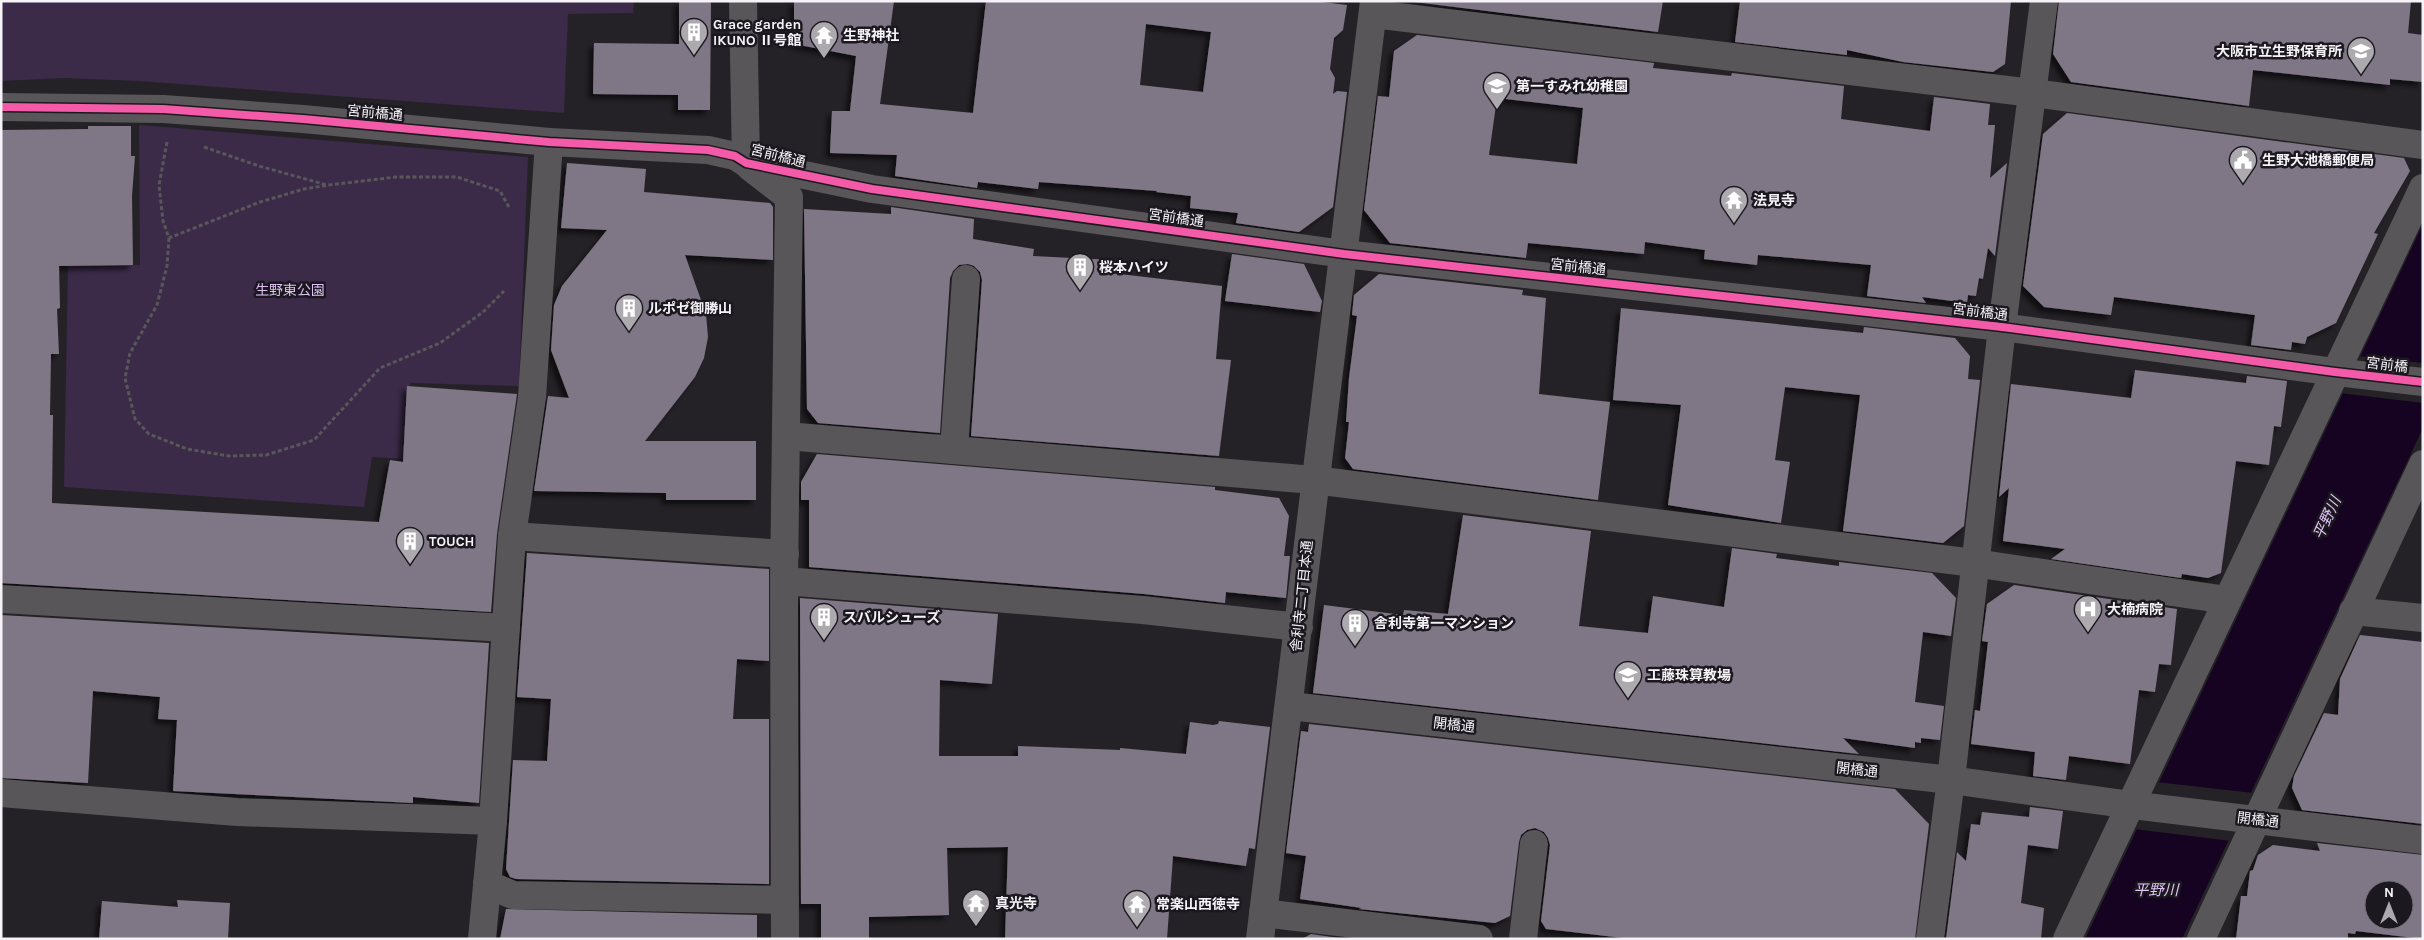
<svg xmlns="http://www.w3.org/2000/svg" width="2424" height="940" font-family="Karla,'Noto Sans JP',sans-serif">
	<defs>
		<filter id="shadow"><feDropShadow dx="-4.5" dy="4.5" stdDeviation="2.5" flood-color="#0009"/></filter>
	</defs>
	<rect width="100%" height="100%" fill="#252227"/>
	<g fill="#3b2a48">
		<polygon points="1,1 634,1 633,13 568,14 564,113 139,81 64,78 1,81"/>
		<polygon points="139,125 528,157 519,386 410,383 404,459 372,457 364,507 64,487 68,266 140,265"/>
	</g>
	<polygon fill="#150321" points="2423,224 2423,428 2182,939 2085,939"/>
	<g fill="#252227">
		<polygon points="2357,356 2423,363 2423,403 2340,393"/>
		<polygon points="2156,782 2253,793 2231,841 2134,829"/>
	</g>
	<g fill="#807786" fill-rule="evenodd" filter="url(#shadow)">
		<polygon points="679,1 711,1 710,110 678,110 678,95 593,94 594,43 679,44"/>
		<path d="M 794,1 L 894,1 L 880,104 L 973,113 L 986,1 L 1314,1 L 1347,5 L 1343,30 L 1334,38 L 1330,69 L 1335,78 L 1333,94 L 1337,91 L 1347,92 L 1333,207 L 1299,232 L 1236,223 L 1238,213 L 1190,208 L 1191,196 L 1156,192 L 1157,191 L 1039,182 L 1038,189 L 978,182 L 977,188 L 895,176 L 897,155 L 830,153 L 832,111 L 850,111 L 856,56 L 794,44 ZM 1146,24 L 1211,32 L 1203,92 L 1140,85 Z"/>
		<polygon points="1406,1 1663,1 1658,32"/>
		<polygon points="1740,1 2011,1 2005,64 1993,72 1903,62 1847,50 1847,55 1735,42"/>
		<polygon points="2059,1 2411,1 2408,33 2423,35 2423,82 2390,79 2390,85 2253,70 2249,106 2071,82 2053,54"/>
		<path d="M 1417,35 L 1654,63 L 1653,68 L 1731,76 L 1732,73 L 1844,86 L 1841,119 L 1930,131 L 1934,97 L 1990,104 L 1988,125 L 1995,125 L 1990,178 L 2007,163 L 1995,256 L 1988,248 L 1983,279 L 1979,278 L 1976,296 L 1968,295 L 1967,303 L 1922,297 L 1926,303 L 1867,296 L 1871,265 L 1758,255 L 1757,265 L 1704,259 L 1705,250 L 1645,242 L 1644,254 L 1528,243 L 1526,258 L 1390,243 L 1364,210 L 1378,96 L 1389,97 L 1394,51 ZM 1497,98 L 1583,108 L 1577,164 L 1489,155 Z"/>
		<polygon points="2067,113 2404,158 2410,171 2374,233 2378,234 2336,323 2307,337 2305,344 2292,342 2291,350 2251,345 2255,315 2114,297 2111,315 2044,307 2023,286 2043,134"/>
		<polygon points="88,126 131,126 131,156 135,156 132,196 133,265 59,266 60,308 57,309 59,354 51,354 50,415 53,415 52,503 379,522 390,460 403,462 407,386 517,394 497,534 491,612 1,583 1,130 88,129"/>
		<polygon points="567,163 646,169 644,192 770,203 773,207 773,260 685,255 706,314 708,337 704,358 695,377 645,441 756,441 756,500 666,500 666,493 534,491 548,396 569,398 551,350 554,305 562,286 607,230 561,228"/>
		<polygon points="891,207 974,219 973,239 1034,249 1033,256 1112,260 1111,273 1222,286 1216,359 1231,360 1219,456 971,436 982,280 980,272 974,266 968,264 959,265 953,271 950,278 940,433 818,423 807,409 804,209 891,214"/>
		<polygon points="1232,254 1304,264 1322,301 1320,312 1225,301"/>
		<polygon points="1379,274 1523,290 1522,295 1546,298 1539,394 1610,402 1598,500 1353,469 1345,458 1349,422 1346,422 1349,378 1357,316 1352,315 1354,295"/>
		<polygon points="1621,308 1863,333 1864,327 1955,338 1970,356 1968,379 1980,380 1964,526 1943,543 1843,531 1860,395 1785,387 1775,460 1790,462 1781,523 1668,505 1681,405 1613,400"/>
		<polygon points="2135,370 2246,383 2247,376 2287,381 2281,427 2274,426 2269,465 2236,461 2221,573 2208,578 2182,574 2181,578 2051,559 2065,549 2003,541 2009,488 1999,497 2011,384 2131,398"/>
		<polygon points="817,454 1215,487 1215,490 1279,498 1289,516 1284,556 1290,556 1286,598 1226,592 1225,603 1144,594 809,567 809,500 801,500 801,482"/>
		<polygon points="1463,515 1591,531 1579,626 1648,633 1653,596 1724,607 1732,548 1777,554 1776,558 1839,566 1839,562 1932,573 1956,598 1951,636 1923,632 1915,702 1944,706 1940,740 1921,738 1921,743 1915,742 1915,748 1843,738 1859,754 1313,693 1324,605 1403,615 1404,610 1448,614"/>
		<polygon points="527,553 769,569 769,661 737,659 733,719 769,719 769,884 516,879 510,877 506,869 513,760 547,761 551,699 517,697"/>
		<polygon points="2014,585 2177,609 2171,665 2159,664 2155,692 2139,690 2130,764 2069,756 2066,780 2033,776 2035,752 1971,744 1975,710 1980,711 1988,642 1982,641 1987,604"/>
		<polygon points="800,598 998,614 992,684 940,680 939,756 1018,756 1018,746 1120,750 1120,748 1186,754 1190,722 1213,725 1218,724 1219,721 1270,727 1255,849 1249,848 1246,866 1173,856 1167,939 1005,939 1008,847 947,848 949,915 869,917 869,939 821,939 821,904 801,904"/>
		<polygon points="1,615 489,643 479,803 413,797 413,803 173,791 177,720 158,719 160,697 93,691 88,783 1,778"/>
		<polygon points="2360,635 2423,642 2423,824 2302,810 2292,788 2294,776 2324,713 2338,715 2340,679"/>
		<polygon points="1309,724 1895,789 1929,824 1915,939 1632,939 1546,929 1541,921 1550,845 1548,838 1544,832 1535,828 1527,830 1521,835 1519,842 1510,916 1495,923 1359,909 1362,908 1300,899 1306,856 1286,853 1301,731 1308,732"/>
		<polygon points="2030,807 2063,811 2058,849 2028,845 2021,903 2044,908 2041,939 1946,939 1957,852 1966,861 1971,824 1980,825 1982,812 2029,817"/>
		<path d="M 2317,843 L 2423,855 L 2423,939 L 2356,931 L 2355,934 L 2348,933 L 2348,939 L 2236,939 L 2241,896 L 2247,896 L 2250,871 L 2253,870 L 2258,855 L 2273,845 L 2320,851 ZM 2374,890 L 2404,890 L 2404,920 L 2374,920 Z"/>
		<polygon points="177,900 230,903 228,939 99,939 102,901 178,907"/>
		<polygon points="506,909 757,915 757,939 500,939"/>
		<polygon points="1311,934 1346,939 1302,939"/>
	</g>
	<g fill="none" stroke-linecap="round" stroke-linejoin="round">
		<g stroke="#585759" stroke-width="3" stroke-dasharray="4 2.5" stroke-linecap="butt">
			<polyline points="167,142 159,185 163,221 169,238 260,202 304,189 329,185 396,177 457,177 500,191 510,209"/>
			<polyline points="204,147 259,166 327,185"/>
			<polyline points="169,238 167,266 157,305 130,353 125,378 135,419 149,434 187,449 229,456 266,455 314,440 380,368 440,343 483,312 504,291"/>
		</g>
		<g stroke="#585659" stroke-width="28">
			<polyline points="743,1 746,163"/>
			<polyline points="1373,14 2033,93 2423,145"/>
			<polyline points="1,107 163,109 303,119 549,142 708,150 735,156 746,163 872,189 1344,254 2002,327 2335,372 2423,382"/>
			<polyline points="750,167 789,197 784,581 785,939"/>
			<polyline points="786,436 1314,480 1974,563 2227,600"/>
			<polyline points="954,450 966,279"/>
			<polyline points="512,536 785,554"/>
			<polyline points="784,581 1143,610 1299,627"/>
			<polyline points="1,599 506,628"/>
			<polyline points="2353,611 2423,618"/>
			<polyline points="1290,706 1951,780 2131,805 2423,840"/>
			<polyline points="1,793 237,812 493,821"/>
			<polyline points="487,884 513,895 785,900"/>
			<polyline points="1263,913 1479,939"/>
			<polyline points="482,939 493,821 512,536 532,397 549,142"/>
			<polyline points="1260,939 1374,1"/>
			<polyline points="1523,939 1534,844"/>
			<polyline points="1930,939 1951,780 2002,327 2044,1"/>
			<polyline points="2067,939 2423,188"/>
			<polyline points="2201,939 2423,464"/>
		</g>
		<g stroke="#1c181f" stroke-width="11">
			<polyline id="cycleway" points="1,107 163,109 303,119 549,142 708,150 735,156 746,163 872,189 1344,254 2002,327 2335,372 2423,382"/>
		</g>
		<use href="#cycleway" stroke="#f35aa7" stroke-width="8"/>
	</g>
	<defs>
		<g id="building-pin" transform="scale(1.4375)"><path d="M0 17L-7.5 6A9.5 9.5 0 1 1 7.5 6Z" fill="#adaaaf" stroke="#1c181f"/><path d="M-4-6H4V6H1V3H-1V6H-4ZM-2.5-4.3h1.7v1.8h-1.7ZM.8-4.3h1.7v1.8H.8ZM-2.5-1h1.7V.8h-1.7ZM.8-1h1.7V.8H.8Z" fill="#fff"/></g>
		<g id="temple-pin" transform="scale(1.4375)"><path d="M0 17L-7.5 6A9.5 9.5 0 1 1 7.5 6Z" fill="#adaaaf" stroke="#1c181f"/><path d="M0-6L5-2H3V0L6.5 2.5H4V6H1.5V3h-3V6H-4V2.5H-6.5L-3 0V-2H-5Z" fill="#fff"/></g>
		<g id="school-pin" transform="scale(1.4375)"><path d="M0 17L-7.5 6A9.5 9.5 0 1 1 7.5 6Z" fill="#adaaaf" stroke="#1c181f"/><path d="M0-5L7-2L0 1L-7-2ZM-4 1L0 2.5L4 1V4Q0 6-4 4Z" fill="#fff"/></g>
		<g id="civic-pin" transform="scale(1.4375)"><path d="M0 17L-7.5 6A9.5 9.5 0 1 1 7.5 6Z" fill="#adaaaf" stroke="#1c181f"/><path d="M-.6-6.5H3V-4.5H.6V-3L4-1V1h2V6H-6V1h2V-1L-.6-3ZM-1.2 2.5V6h2.4V2.5Z" fill="#fff"/></g>
		<g id="hospital-pin" transform="scale(1.4375)"><path d="M0 17L-7.5 6A9.5 9.5 0 1 1 7.5 6Z" fill="#adaaaf" stroke="#1c181f"/><path d="M-5-5h3v3.5h4V-5h3V5h-3V1.5h-4V5h-3Z" fill="#fff"/></g>
	</defs>
	<g fill-rule="evenodd">
		<use href="#building-pin" x="694" y="32"/>
		<use href="#temple-pin" x="824" y="35"/>
		<use href="#school-pin" x="2361" y="51"/>
		<use href="#school-pin" x="1497" y="86"/>
		<use href="#civic-pin" x="2243" y="160"/>
		<use href="#temple-pin" x="1734" y="200"/>
		<use href="#building-pin" x="1080" y="267"/>
		<use href="#building-pin" x="629" y="308"/>
		<use href="#building-pin" x="410" y="541"/>
		<use href="#hospital-pin" x="2088" y="609"/>
		<use href="#building-pin" x="824" y="617"/>
		<use href="#building-pin" x="1355" y="623"/>
		<use href="#school-pin" x="1628" y="675"/>
		<use href="#temple-pin" x="976" y="903"/>
		<use href="#temple-pin" x="1137" y="904"/>
	</g>
	<g text-anchor="middle" dominant-baseline="central" stroke-width="5" stroke-linejoin="round" paint-order="stroke">
		<g font-size="14" font-weight="bold" fill="#f6f3f8" stroke="#1c181f" text-anchor="start">
			<text x="713" y="24">Grace garden<tspan x="713" dy="16">IKUNO Ⅱ号館</tspan></text>
			<text x="843" y="35">生野神社</text>
			<text x="2342" y="51" text-anchor="end">大阪市立生野保育所</text>
			<text x="1516" y="86">第一すみれ幼稚園</text>
			<text x="2262" y="160">生野大池橋郵便局</text>
			<text x="1753" y="200">法見寺</text>
			<text x="1099" y="267">桜本ハイツ</text>
			<text x="648" y="308">ルポゼ御勝山</text>
			<text x="429" y="541">TOUCH</text>
			<text x="2107" y="609">大楠病院</text>
			<text x="843" y="617">スバルシューズ</text>
			<text x="1374" y="623">舎利寺第一マンション</text>
			<text x="1647" y="675">工藤珠算教場</text>
			<text x="995" y="903">真光寺</text>
			<text x="1156" y="904">常楽山西徳寺</text>
		</g>
		<g font-size="14" fill="#f6f3f8" stroke="#1c181f">
			<text transform="translate(375 113) rotate(5)">宮前橋通</text>
			<text transform="translate(778 156) rotate(14)">宮前橋通</text>
			<text transform="translate(1176 218) rotate(8)">宮前橋通</text>
			<text transform="translate(1578 267) rotate(6)">宮前橋通</text>
			<text transform="translate(1980 312) rotate(7)">宮前橋通</text>
			<text transform="translate(2387 365) rotate(7)">宮前橋</text>
			<text transform="translate(1302 596) rotate(-84)">舎利寺二丁目本通</text>
			<text transform="translate(1454 725) rotate(6)">開橋通</text>
			<text transform="translate(1857 770) rotate(6)">開橋通</text>
			<text transform="translate(2258 820) rotate(7)">開橋通</text>
		</g>
		<g font-size="14" fill="#dec1f4" stroke="#1c181f">
			<text x="290" y="290">生野東公園</text>
		</g>
		<g font-size="15" font-style="italic" fill="#e1c4f6" stroke="#1c181f">
			<text transform="translate(2327 518) rotate(-65)">平野川</text>
			<text x="2156" y="890">平野川</text>
		</g>
	</g>
	<rect width="2424" height="940" fill="none" stroke="#f6f3f8" stroke-width="5"/>
	<g transform="translate(2389 905)"><circle r="24" fill="#1c181f" stroke="#737076"/>
	<path d="M0-4L9 19L0 12L-9 19Z" fill="#adaaaf"/>
	<text y="-8" font-size="14" font-weight="bold" text-anchor="middle" fill="#f6f3f8">N</text>
	</g>
</svg>
